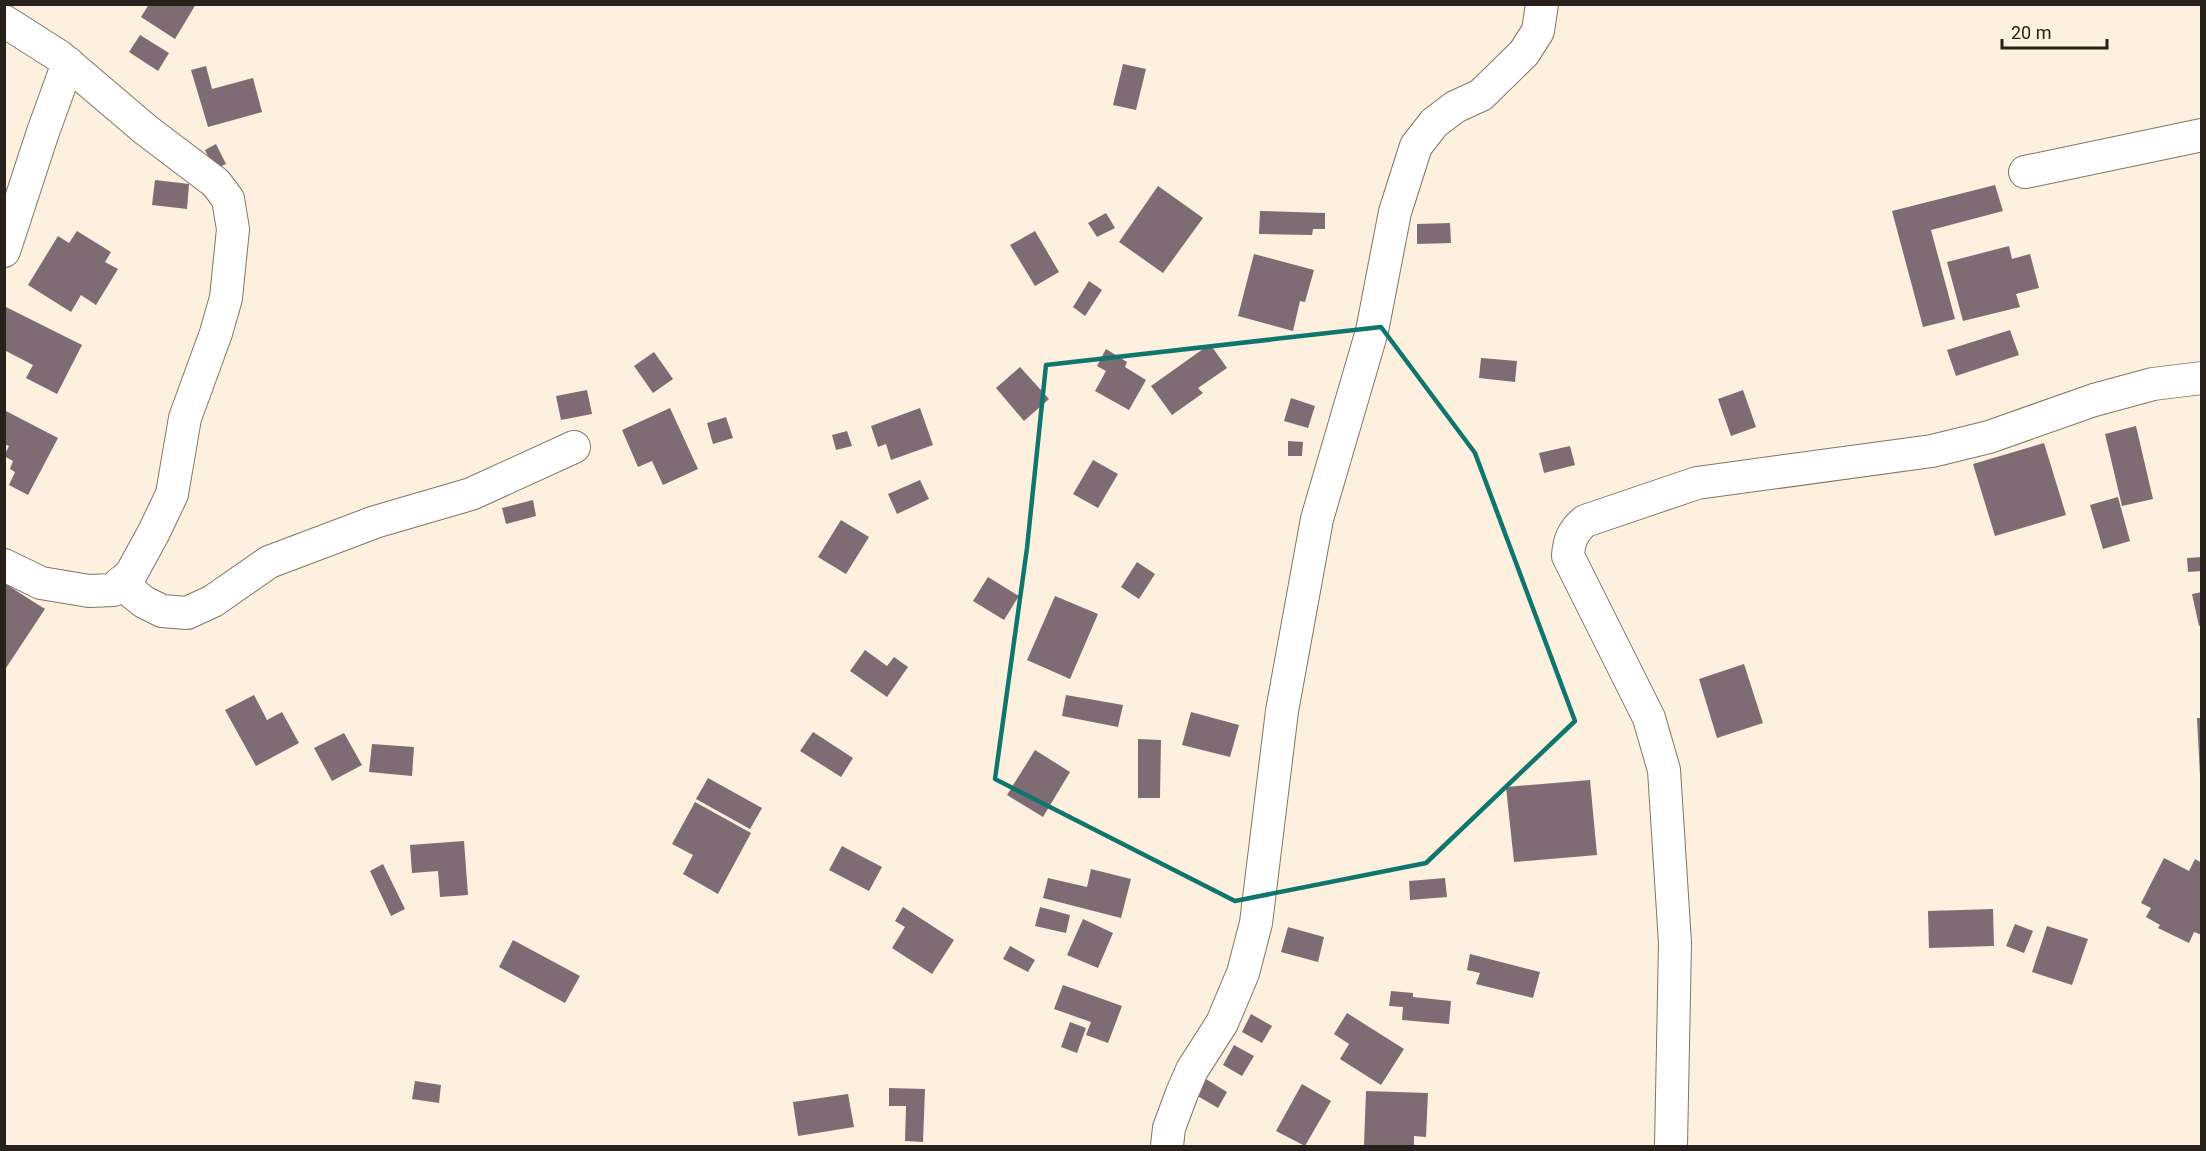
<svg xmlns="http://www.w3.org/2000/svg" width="2206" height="1151" font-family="Roboto,sans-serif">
	<rect width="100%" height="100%" fill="#fef0de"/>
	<g fill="#7f6b73">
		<polygon points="149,4 196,4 175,39 141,17"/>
		<polygon points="140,35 169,53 158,71 129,52"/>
		<polygon points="1123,64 1146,69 1136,110 1113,105"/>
		<polygon points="206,66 212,89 253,78 262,112 208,127 191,70"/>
		<polygon points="216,144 226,164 214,169 205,150"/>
		<polygon points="155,180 189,184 187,209 152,205"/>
		<polygon points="1995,185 2003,211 1931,230 1955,319 1923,327 1892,211"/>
		<polygon points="1158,186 1203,218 1163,273 1119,242"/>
		<polygon points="1260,211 1325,213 1325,229 1313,229 1312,235 1259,234"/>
		<polygon points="1106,213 1115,228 1097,237 1088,223"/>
		<polygon points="1450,223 1451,243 1417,244 1417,224"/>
		<polygon points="77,231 111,252 105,262 118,269 96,305 81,295 71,312 28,285 58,236 69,243"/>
		<polygon points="1035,231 1059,272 1035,286 1010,245"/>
		<polygon points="2009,246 2012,259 2030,254 2039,288 2016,294 2020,307 1963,321 1947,262"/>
		<polygon points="1254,254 1314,270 1305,302 1300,301 1293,331 1238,316"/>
		<polygon points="1089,281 1102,290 1085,316 1073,307"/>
		<polygon points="4,306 82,345 57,394 26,378 33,365 4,350"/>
		<polygon points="2010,330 2019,355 1956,376 1947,350"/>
		<polygon points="1210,344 1227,368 1198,388 1203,393 1172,415 1151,386"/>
		<polygon points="1106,349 1127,362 1125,367 1146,380 1129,410 1095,391 1106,371 1097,366"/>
		<polygon points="654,352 673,379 653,393 634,366"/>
		<polygon points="1481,358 1517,361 1515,382 1479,378"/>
		<polygon points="1020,367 1049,399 1024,421 996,388"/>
		<polygon points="587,390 592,414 561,420 556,396"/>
		<polygon points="1743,390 1756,427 1731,436 1718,399"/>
		<polygon points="1291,398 1315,406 1308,428 1284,421"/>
		<polygon points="670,408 698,469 663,485 652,461 638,467 622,430"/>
		<polygon points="920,408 933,445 891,460 886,444 878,447 871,426"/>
		<polygon points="4,410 58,438 28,495 9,485 15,472 10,469 13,461 4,456 9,446 4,444"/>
		<polygon points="726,417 733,438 713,444 707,423"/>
		<polygon points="2136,426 2153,499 2122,506 2105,434"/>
		<polygon points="847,431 852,446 836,450 832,435"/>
		<polygon points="1288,441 1303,442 1302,456 1288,456"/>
		<polygon points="2044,443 2066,515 1995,536 1973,464"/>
		<polygon points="1570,446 1575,465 1544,473 1539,453"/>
		<polygon points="1093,460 1118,474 1098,508 1073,494"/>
		<polygon points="920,480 929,499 897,514 888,494"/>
		<polygon points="2118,497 2130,541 2103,549 2090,505"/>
		<polygon points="533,500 536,516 506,524 502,508"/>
		<polygon points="841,520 869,537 846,574 818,557"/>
		<polygon points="2202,557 2202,571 2188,572 2187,558"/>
		<polygon points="1137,562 1155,574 1139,599 1121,587"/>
		<polygon points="988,577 1019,596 1004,620 973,601"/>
		<polygon points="4,583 45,609 4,671"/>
		<polygon points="2202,592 2202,625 2199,626 2192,594"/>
		<polygon points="1055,596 1098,614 1070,679 1027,660"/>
		<polygon points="865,650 887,666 894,657 908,667 887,697 850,671"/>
		<polygon points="1744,664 1763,723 1717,738 1699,679"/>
		<polygon points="254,695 267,720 282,712 299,743 256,766 225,710"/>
		<polygon points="1066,695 1123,705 1118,727 1062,716"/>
		<polygon points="1191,712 1239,725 1230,757 1182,745"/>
		<polygon points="2197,718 2202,718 2202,776 2200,776"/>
		<polygon points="813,732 853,758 841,777 800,751"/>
		<polygon points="344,733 362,765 332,781 314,748"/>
		<polygon points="1138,739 1161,740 1160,798 1138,798"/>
		<polygon points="372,744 414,747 412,776 369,772"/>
		<polygon points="1035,750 1070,772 1043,817 1007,795"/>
		<polygon points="708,778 762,808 750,829 696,799"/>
		<polygon points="1590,780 1597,855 1514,862 1506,787"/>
		<polygon points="695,802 751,833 718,894 683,874 693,855 672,844"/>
		<polygon points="464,841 468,895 440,897 438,871 412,873 410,845"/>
		<polygon points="842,846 882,867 869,891 829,870"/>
		<polygon points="2164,858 2189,871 2195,859 2202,863 2202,935 2194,932 2189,943 2158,928 2160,925 2146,917 2151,908 2141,903"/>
		<polygon points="383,864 405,909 391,916 370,871"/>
		<polygon points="1091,869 1131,879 1121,918 1043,898 1048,878 1087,887"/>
		<polygon points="1445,878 1447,897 1410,900 1409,881"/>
		<polygon points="903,907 954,940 932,974 892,948 905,927 895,921"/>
		<polygon points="1040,907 1070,915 1066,933 1035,926"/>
		<polygon points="1993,909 1994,946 1929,948 1928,911"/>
		<polygon points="1083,919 1113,933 1098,968 1067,955"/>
		<polygon points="2015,924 2033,931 2024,953 2006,946"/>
		<polygon points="2047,926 2088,939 2072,985 2032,972"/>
		<polygon points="1288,927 1324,937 1318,962 1281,952"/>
		<polygon points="513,940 580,976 565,1003 499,967"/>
		<polygon points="1010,946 1035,960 1028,972 1003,959"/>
		<polygon points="1470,954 1540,972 1533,998 1476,984 1480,973 1467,970"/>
		<polygon points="1063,985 1122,1006 1108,1043 1086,1035 1091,1022 1054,1009"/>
		<polygon points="1391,991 1413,993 1413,997 1451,1001 1449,1024 1402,1020 1403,1007 1389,1006"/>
		<polygon points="1347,1013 1404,1049 1381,1085 1340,1059 1349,1044 1334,1034"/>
		<polygon points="1251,1014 1272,1026 1262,1043 1242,1032"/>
		<polygon points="1070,1022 1086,1028 1077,1053 1061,1047"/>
		<polygon points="1234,1045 1254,1056 1242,1076 1223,1065"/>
		<polygon points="1206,1079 1227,1092 1218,1108 1196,1095"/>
		<polygon points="415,1081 441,1085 439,1103 412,1099"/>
		<polygon points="1302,1084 1331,1101 1305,1146 1276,1131"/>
		<polygon points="889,1088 925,1089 923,1142 905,1141 906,1106 889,1106"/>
		<polygon points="1366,1091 1428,1093 1426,1137 1414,1136 1414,1146 1364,1145"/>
		<polygon points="848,1094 854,1127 798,1136 793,1102"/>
	</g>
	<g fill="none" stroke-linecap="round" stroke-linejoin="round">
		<g stroke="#817565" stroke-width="34">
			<g id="street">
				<polyline points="4,21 59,56 146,130 216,183 228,199 233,229 226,298 216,333 185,418 172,494 154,532 131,574 113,590 89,591 41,583 4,565"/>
				<polyline points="2025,172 2202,135"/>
				<polyline points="4,251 43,132 68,63"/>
				<polyline points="120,583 144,602 162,611 187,613 213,601 269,562 375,522 471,494 574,447"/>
				<polyline points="1167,1146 1169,1128 1182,1093 1192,1070 1222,1023 1243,973 1256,923 1282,711 1317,519 1372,331 1395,212 1416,146 1434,123 1455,107 1481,95 1524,53 1538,31 1542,4"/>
				<path d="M 1671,1146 L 1675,943 L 1664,770 L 1649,718 L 1568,556 C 1569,540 1573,531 1585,521 L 1697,483 L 1932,451 L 1989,437 L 2094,400 L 2153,384 L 2202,378"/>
			</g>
		</g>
		<use href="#street" stroke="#fff" stroke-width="32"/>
	</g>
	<path fill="none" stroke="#0f766e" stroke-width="4.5" stroke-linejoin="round" d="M 1381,327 L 1475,453 L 1575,721 L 1426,863 L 1235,901 L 995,779 L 1027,548 L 1046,365 Z"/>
	<rect width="2206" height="1151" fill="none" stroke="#26211a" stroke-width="12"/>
	<path d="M2002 39v9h105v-9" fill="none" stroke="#26211a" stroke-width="3"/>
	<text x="2011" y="39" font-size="18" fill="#26211a" stroke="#fef0de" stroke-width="4.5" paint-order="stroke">20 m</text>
</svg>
